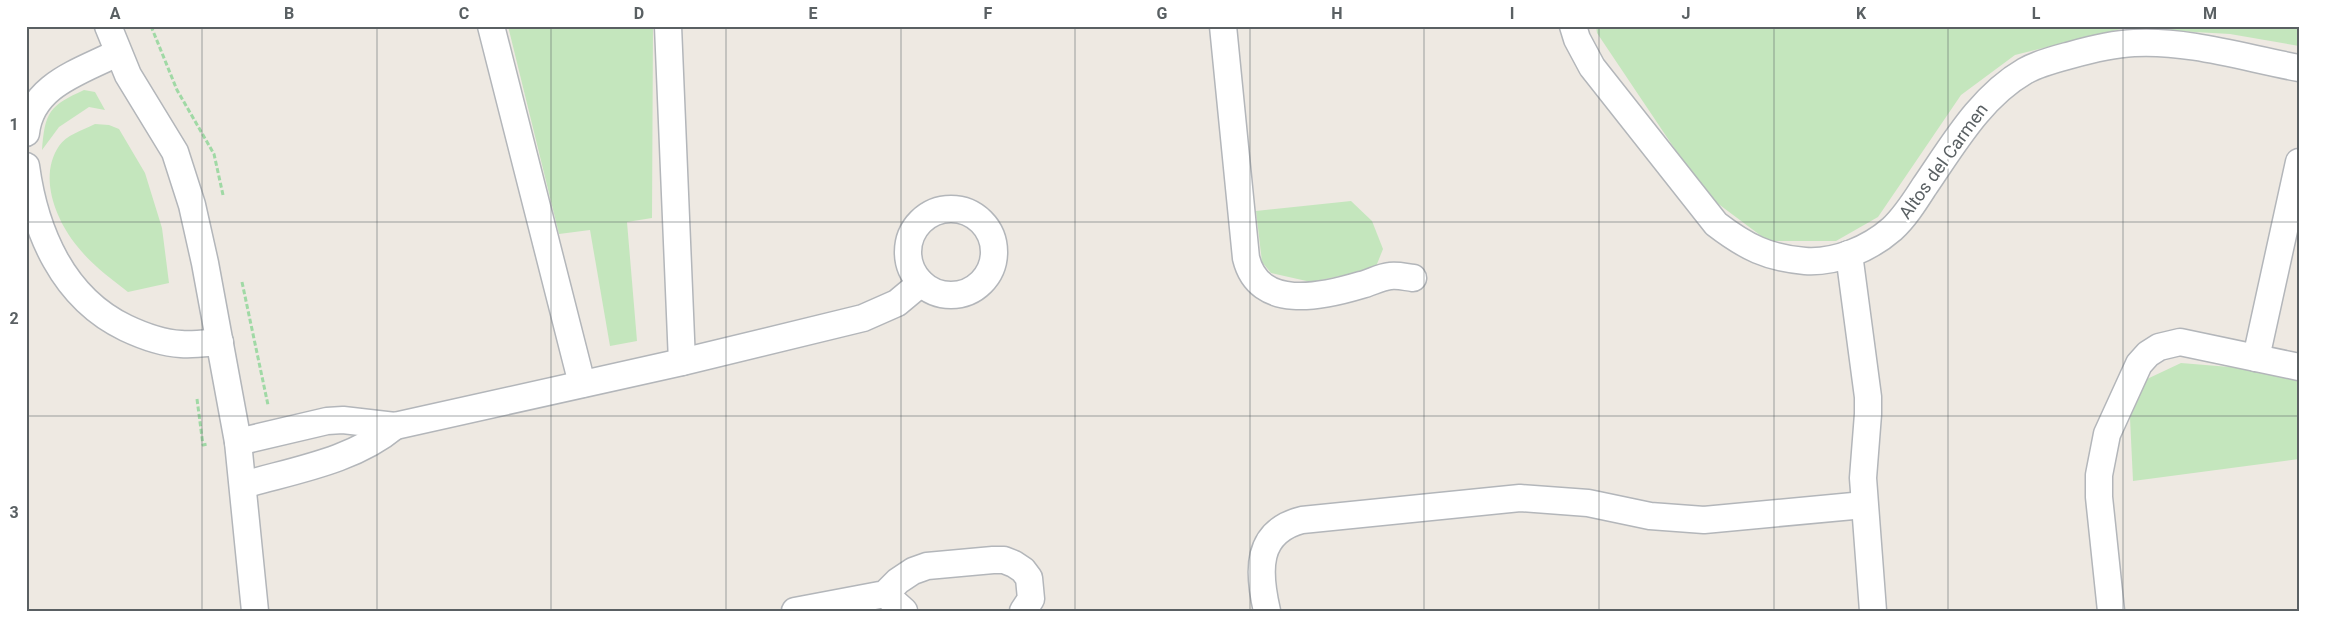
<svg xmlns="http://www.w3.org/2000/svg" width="2325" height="637" font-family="Roboto,sans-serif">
	<rect width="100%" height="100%" fill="#eee9e2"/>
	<g fill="#c4e6bd">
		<polygon points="508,26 653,26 652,218 627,222 637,341 610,346 590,230 559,234"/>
		<polygon points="1596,26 2299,26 2299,46 2230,34 2125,28 2015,55 1961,95 1878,217 1836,241 1768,241 1705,194 1597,33"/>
		<path d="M 84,90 L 95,92 L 105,110 L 89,107 L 59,127 L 42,150 C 45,112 49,106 84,90 Z"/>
		<path d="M 95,124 L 109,125 L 119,129 L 145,173 L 162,228 L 169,283 L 128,292 C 110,278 91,264 77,246 C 56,220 38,177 59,146 C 66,135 83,130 95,124 Z"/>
		<polygon points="1351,201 1372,221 1383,249 1375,269 1311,282 1271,273 1262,262 1256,211"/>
		<polygon points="2181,363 2254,369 2299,380 2299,459 2133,481 2130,418 2147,379"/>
	</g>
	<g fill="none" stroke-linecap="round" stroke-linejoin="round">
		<g stroke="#b3b6ba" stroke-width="29">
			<g id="minor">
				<polyline points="108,26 128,75 175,152 192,205 205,263 238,442 255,611"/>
				<polyline points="491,26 582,384"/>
				<polyline points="668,26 682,362"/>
				<path d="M 1223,26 L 1246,258 C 1259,311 1321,297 1361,285 C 1370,283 1380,277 1390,276 C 1398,275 1405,277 1413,278"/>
				<path d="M 1573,26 L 1577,39 L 1592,67 L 1716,224 C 1746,247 1768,258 1805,261 C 1836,263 1869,249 1892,229 C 1905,217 1915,201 1924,187 C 1953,145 1980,97 2025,71 C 2039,63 2056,59 2071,55 C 2092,49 2113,44 2134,43 C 2189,40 2245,58 2299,68"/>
				<path d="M 26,133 C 31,85 80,72 117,53"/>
				<path d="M 26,166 C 35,232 63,298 126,328 C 143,336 162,343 181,344 C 194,345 207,343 220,342"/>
				<circle cx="951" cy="252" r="43"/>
				<polyline points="1849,254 1868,397 1868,414 1863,478 1873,611"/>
				<polyline points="2256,358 2299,162"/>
				<polyline points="238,442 327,421 343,420 395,426 682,362 863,318 897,303 921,283"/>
				<path d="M 243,485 C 295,470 353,461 395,426"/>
				<polyline points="885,594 904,611"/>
				<polyline points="795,611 885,594 898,581 913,571 927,566 993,560 1004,560 1014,564 1023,570 1029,578 1031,599 1023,611"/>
				<path d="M 1267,611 C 1258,572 1255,532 1302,520 L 1520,498 L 1588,503 L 1650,516 L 1704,520 L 1864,505"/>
				<polyline points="2111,611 2099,497 2099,475 2107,434 2139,364 2148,354 2159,347 2180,342 2299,367"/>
			</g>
		</g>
		<g stroke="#a0d9a5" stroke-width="3" stroke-dasharray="5 2.5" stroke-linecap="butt">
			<polyline points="151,26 177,90 214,154 223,195"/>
			<polyline points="242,282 268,405"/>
			<polyline points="197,399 203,445 208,444"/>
		</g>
		<use href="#minor" stroke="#fff" stroke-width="26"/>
	</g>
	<path fill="none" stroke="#5a6063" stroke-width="1" stroke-opacity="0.55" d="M 202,26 L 202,611M 377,26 L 377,611M 551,26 L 551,611M 726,26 L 726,611M 901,26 L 901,611M 1075,26 L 1075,611M 1250,26 L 1250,611M 1424,26 L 1424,611M 1599,26 L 1599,611M 1774,26 L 1774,611M 1948,26 L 1948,611M 2123,26 L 2123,611M 26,222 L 2299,222M 26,416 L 2299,416"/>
	<g text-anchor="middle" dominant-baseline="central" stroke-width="5" stroke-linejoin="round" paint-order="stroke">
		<g font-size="18" fill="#5a6063" stroke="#fff">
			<text transform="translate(1943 161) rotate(-54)">Altos del Carmen</text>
		</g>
	</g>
	<rect width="2325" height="637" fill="none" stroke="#ffffff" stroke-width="55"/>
	<rect x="28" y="28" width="2270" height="582" fill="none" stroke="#5a6063" stroke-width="2"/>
	<g font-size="16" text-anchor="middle" font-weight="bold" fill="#5a6063">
		<text x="115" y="19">A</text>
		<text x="289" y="19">B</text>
		<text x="464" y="19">C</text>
		<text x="639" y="19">D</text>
		<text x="813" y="19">E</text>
		<text x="988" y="19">F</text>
		<text x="1162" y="19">G</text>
		<text x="1337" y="19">H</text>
		<text x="1512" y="19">I</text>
		<text x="1686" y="19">J</text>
		<text x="1861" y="19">K</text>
		<text x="2036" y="19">L</text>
		<text x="2210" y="19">M</text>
		<text x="14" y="130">1</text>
		<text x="14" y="324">2</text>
		<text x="14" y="518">3</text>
	</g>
</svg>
